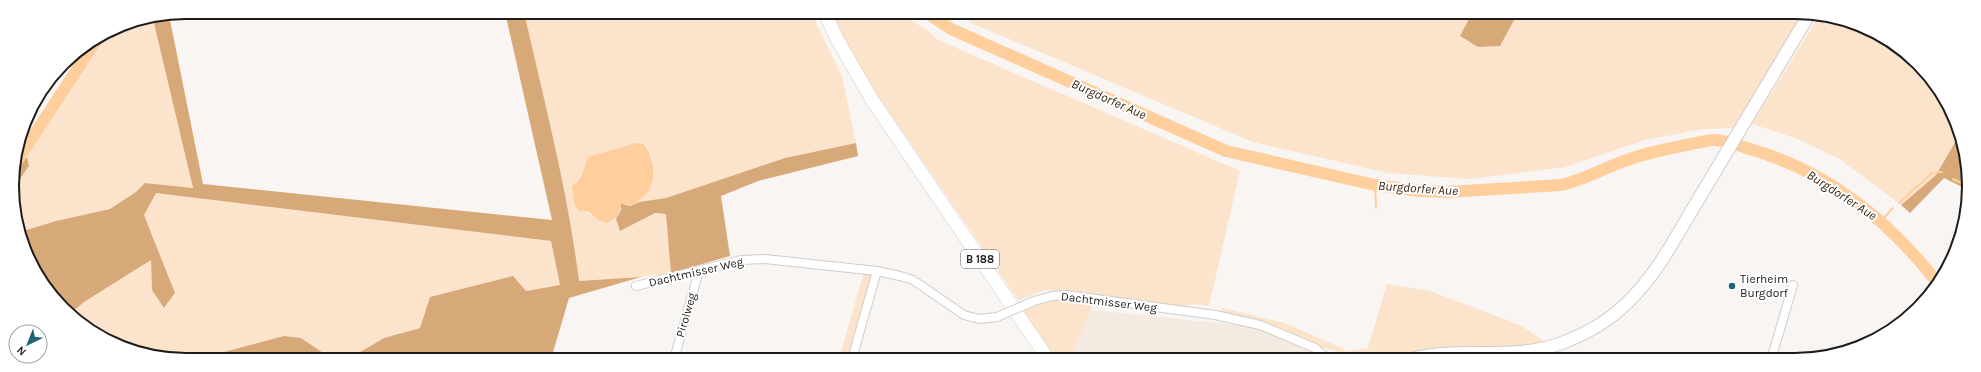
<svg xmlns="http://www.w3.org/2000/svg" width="1981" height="372" font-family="Karla,sans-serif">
	<rect width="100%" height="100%" fill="#f9f5f2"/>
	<polygon fill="#f3eae1" points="1091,310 1257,327 1312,349 1323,359 1070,359"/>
	<g fill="#fce3cb">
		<path d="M 524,12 L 811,13 L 842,76 L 856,143 L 785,158 L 666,198 L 639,202 C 655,184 659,164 645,144 L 584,165 L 580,178 L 575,181 L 580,211 C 591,213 597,220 607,223 L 616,219 L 620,231 L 655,213 L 667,214 L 671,273 L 641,277 L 579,281 L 576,254 Z"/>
		<polygon points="831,13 900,13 928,31 938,40 1240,171 1209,306 1192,304 1178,308 1063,291 1045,290 1018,300 859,68"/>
		<polygon points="961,13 1472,13 1460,36 1478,47 1500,46 1518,13 1804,13 1733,128 1703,129 1645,140 1565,167 1470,179 1388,173 1253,142 969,22 970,19"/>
		<polygon points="1820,14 1882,35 1933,80 1960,134 1936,175 1901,205 1838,158 1795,138 1752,124"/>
		<polygon points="153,19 193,188 145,183 136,192 110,209 56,221 20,232 14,187 29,166 27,157 106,34 120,25"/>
		<polygon points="71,58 25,129 30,109 63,63"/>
		<polygon points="156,193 551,241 560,285 526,291 420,328 384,338 356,355 329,357 301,338 284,336 197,359 164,359 109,342 71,313 84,302 151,260 152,290 165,308 175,293 144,215"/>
		<polygon points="864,272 870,274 872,282 848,359 839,359"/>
		<polygon points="1387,284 1430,291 1522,326 1562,354 1560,359 1339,359 1340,353 1222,315 1222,308 1285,323 1346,350 1343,352 1368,348"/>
		<polygon points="1056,300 1094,303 1070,359 1056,359 1023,310"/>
	</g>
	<g fill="#d7a979">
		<path d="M 505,12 L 524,12 C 544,101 568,191 579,281 L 641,277 L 569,298 L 551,359 L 197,359 L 284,336 L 301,338 L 329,357 L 355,355 L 384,338 L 420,328 L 430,297 L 513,276 L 526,291 L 560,285 L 551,241 L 156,193 L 144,215 L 175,293 L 164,308 L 152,290 L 151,260 L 84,302 L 71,313 L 55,301 L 21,242 L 20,232 L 56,221 L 110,209 L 136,192 L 145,183 L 193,188 L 153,19 L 169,15 L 203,184 L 552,220 Z"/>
		<polygon points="1472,13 1518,13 1500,46 1478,47 1460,36"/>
		<polygon points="1960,134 1963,141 1966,189 1944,178 1910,213 1901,205 1936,175"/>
		<polygon points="856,143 858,156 758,181 721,196 730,256 671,273 666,214 655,213 620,231 616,219 621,210 620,203 630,206 639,202 666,198 785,158"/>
		<polygon points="27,157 29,166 14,187 13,176"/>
	</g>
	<path fill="#ffce9d" d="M 636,143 L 644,144 C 660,166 656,195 630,206 L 621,203 C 621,214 617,219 607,223 L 598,220 L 589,212 L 580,211 L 575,206 L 572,187 L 580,178 L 588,157 Z"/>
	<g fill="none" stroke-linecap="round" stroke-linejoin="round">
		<g stroke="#ffce9d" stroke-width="2">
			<polyline points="1953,179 1966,185"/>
			<polyline points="1375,185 1376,208"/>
			<polyline points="1899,203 1932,173 1942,172"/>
			<polyline points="1881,221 1893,208"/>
		</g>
		<g stroke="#ffce9d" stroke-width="12">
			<path d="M 927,13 L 951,29 L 1226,151 L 1375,185 L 1420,191 L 1447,192 L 1561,185 C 1584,180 1604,168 1627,160 C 1647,153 1670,148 1691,144 C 1699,143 1707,140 1715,140 C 1726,140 1740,146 1750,149 C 1829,172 1887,219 1937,282"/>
			<polyline points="15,164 95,42"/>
		</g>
		<g stroke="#d0cdc9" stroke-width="10">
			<g id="street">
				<polyline points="636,286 741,260 765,259 877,271 900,276 913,280 964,315 979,319 997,317"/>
				<polyline points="1034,301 1052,296 1066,295 1215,315 1260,325 1315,348 1328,359"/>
				<polyline points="674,359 699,271"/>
				<polyline points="852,359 877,271"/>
				<polyline points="1771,360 1793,285"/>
			</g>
		</g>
		<g stroke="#d0cdc9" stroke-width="14">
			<path id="secondary" d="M 1412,359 C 1460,346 1511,361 1559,344 C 1584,335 1609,321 1628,302 C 1659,272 1679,231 1701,195 C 1737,134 1774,74 1810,13"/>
		</g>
		<g stroke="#d0cdc9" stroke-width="14">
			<polyline id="primary" points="825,13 836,37 872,100 1048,359"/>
		</g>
		<use href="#street" stroke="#fff" stroke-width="8"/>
		<use href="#secondary" stroke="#fff" stroke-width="12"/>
		<use href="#primary" stroke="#fff" stroke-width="13"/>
		<g stroke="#d0cdc9" stroke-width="10" stroke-linecap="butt">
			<polyline id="street-bridge" points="997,317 1034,301"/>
		</g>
		<use href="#street-bridge" stroke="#fff" stroke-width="8"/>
	</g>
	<circle fill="#1e6475" stroke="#fff" stroke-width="1.5" cx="1732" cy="286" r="4"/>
	<g text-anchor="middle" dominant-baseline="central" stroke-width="4" stroke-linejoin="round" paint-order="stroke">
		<rect fill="#fff" stroke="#61605f" stroke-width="1" x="961" y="250" width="38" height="18" rx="3"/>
		<g font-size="11" font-weight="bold" fill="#1d1c1b">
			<text x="980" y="259">B 188</text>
		</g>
		<g font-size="12" fill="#1d1c1b" stroke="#fff">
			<text transform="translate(696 272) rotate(-13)">Dachtmisser Weg</text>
			<text transform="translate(1109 302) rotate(7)">Dachtmisser Weg</text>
			<text transform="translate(686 315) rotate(-74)">Pirolweg</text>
		</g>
		<g font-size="12" fill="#1d1c1b" stroke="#fff" text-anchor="start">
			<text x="1740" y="279">Tierheim<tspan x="1740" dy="14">Burgdorf</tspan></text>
		</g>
		<g font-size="13" font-style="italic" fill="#39250f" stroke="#fff">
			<text transform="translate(1109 99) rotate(24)">Burgdorfer Aue</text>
			<text transform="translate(1418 188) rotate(4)">Burgdorfer Aue</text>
			<text transform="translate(1842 195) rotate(33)">Burgdorfer Aue</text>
		</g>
	</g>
	<path d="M0 0H1981V372H0ZM186 19H1795A167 167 0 0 1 1962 186V186A167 167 0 0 1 1795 353H186A167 167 0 0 1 19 186V186A167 167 0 0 1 186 19Z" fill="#fff" fill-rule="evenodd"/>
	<path fill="none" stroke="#1d1c1b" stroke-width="2" d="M186 19H1795A167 167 0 0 1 1962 186V186A167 167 0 0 1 1795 353H186A167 167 0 0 1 19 186V186A167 167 0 0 1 186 19Z"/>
	<g transform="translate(28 344) rotate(223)"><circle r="19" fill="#ffffff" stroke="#a5a4a4"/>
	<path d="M0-3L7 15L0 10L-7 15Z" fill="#1e6475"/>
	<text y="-6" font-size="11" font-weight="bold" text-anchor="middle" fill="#1d1c1b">N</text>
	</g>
</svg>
